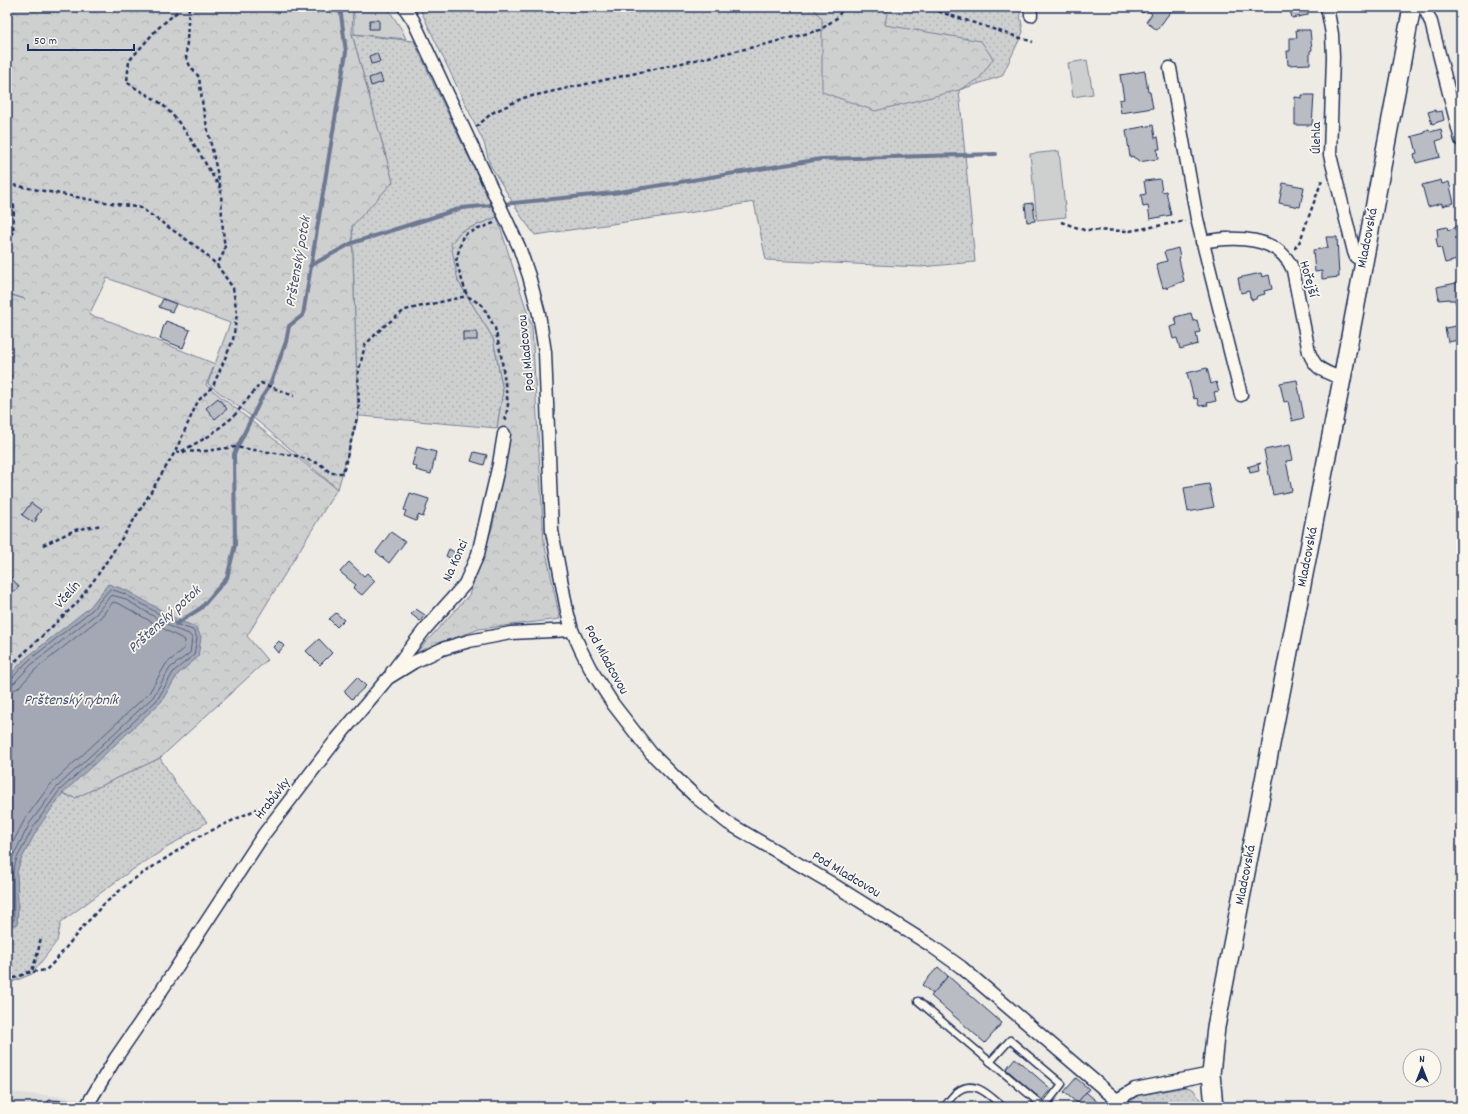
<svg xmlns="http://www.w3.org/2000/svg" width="1468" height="1114" font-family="Dekko,sans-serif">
	<defs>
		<pattern id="grass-dots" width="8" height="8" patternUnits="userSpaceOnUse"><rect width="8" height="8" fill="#cecfcf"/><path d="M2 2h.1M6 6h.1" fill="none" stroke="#b0b2b4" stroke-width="1.8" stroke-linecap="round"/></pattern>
		<pattern id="forest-crowns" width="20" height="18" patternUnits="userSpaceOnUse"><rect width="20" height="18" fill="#cecfcf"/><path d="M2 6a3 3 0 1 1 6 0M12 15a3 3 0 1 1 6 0" fill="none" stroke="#b0b2b4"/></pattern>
	</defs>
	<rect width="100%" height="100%" fill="#eeebe4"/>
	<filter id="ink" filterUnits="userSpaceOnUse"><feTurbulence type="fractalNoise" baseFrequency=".025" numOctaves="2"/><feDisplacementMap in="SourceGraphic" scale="8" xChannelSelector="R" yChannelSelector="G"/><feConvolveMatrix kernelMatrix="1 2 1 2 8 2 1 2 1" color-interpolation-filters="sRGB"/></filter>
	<g filter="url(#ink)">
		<polygon fill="#deddda" points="7,1092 77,1098 76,1107 7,1107"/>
		<g fill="url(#grass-dots)" stroke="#747f96">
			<polygon points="419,7 1019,7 1023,32 1002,76 959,90 975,262 921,267 766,260 754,202 688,213 535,235 523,219 490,165 484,143"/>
			<path d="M 352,34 L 414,41 C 440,100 470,158 497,217 L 460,232 L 458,281 L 493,338 L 503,391 L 497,428 L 361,416 L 358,417 L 352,225 L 393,182 Z"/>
			<polygon points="160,758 177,785 207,822 129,872 61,922 57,941 32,974 7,984 7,773 75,798"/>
			<polygon points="1186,1087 1193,1089 1205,1107 1133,1107 1129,1104 1136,1096"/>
		</g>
		<g fill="url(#forest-crowns)" stroke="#747f96" fill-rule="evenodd">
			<path d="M 7,7 L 353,7 L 352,34 L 393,182 L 352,226 L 358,417 L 338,489 L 256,420 L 208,384 L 214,366 L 206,385 L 337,489 L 247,636 L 267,660 L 160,758 L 75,798 L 7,773 L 7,294 L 25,299 L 7,293 ZM 107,278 L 230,323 L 215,364 L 107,320 L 89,315 Z"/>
			<polygon points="812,7 888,7 885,25 981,41 993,59 979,79 959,90 875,111 822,92 822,19"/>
			<polygon points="497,217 532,327 544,542 560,619 479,629 414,655 469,595 493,525 507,435 497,428 503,391 493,338 458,281 451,244 460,232"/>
		</g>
		<g fill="#cecfcf" stroke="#747f96">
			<polygon points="354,7 387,7 402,30 406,39 354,34"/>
			<polygon points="1087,60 1093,94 1073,97 1068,63"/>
			<polygon points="1059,151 1066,217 1037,220 1030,154"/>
		</g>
		<polygon fill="#a3a8b4" stroke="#6d7892" points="108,584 126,590 180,621 196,627 201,637 198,657 178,674 161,702 62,794 38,828 21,860 17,872 18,905 17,925 7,925 7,678 26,658 90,607"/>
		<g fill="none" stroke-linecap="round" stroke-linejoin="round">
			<g stroke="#515f80" stroke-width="1">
				<polyline points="7,680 11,679 28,661 92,610 110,589 125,594 178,625 193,630 197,638 194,655 174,671 157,700 59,791 34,826 17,858 13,871 14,920 12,921 7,921"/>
				<polyline points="7,685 14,683 32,664 96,614 111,595 123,598 175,629 189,634 192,638 190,653 170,668 153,697 56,788 30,823 13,856 8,870 9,915 7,916"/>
				<polyline points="7,691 12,691 18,688 36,669 100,618 113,602 120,604 173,634 185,640 184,649 166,664 149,693 50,785 25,819 7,854"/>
			</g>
			<g stroke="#6d7892" stroke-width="4">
				<polyline points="310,266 352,243 462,208 613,193 821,159 996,154"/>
				<polyline points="176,624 201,608 227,578 235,545 234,454 262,397 270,385 286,342 289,326 303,315 346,52 340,7"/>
				<polyline points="7,921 9,925 9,942 7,942"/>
			</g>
		</g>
		<g fill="#b9bcc3" stroke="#1b2f5e">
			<polygon points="1135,7 1174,7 1157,30 1146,22 1152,14 1146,9 1143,13"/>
			<polygon points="1288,7 1307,7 1308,15 1292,18 1290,10 1289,10"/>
			<polygon points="1334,7 1373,7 1373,8 1334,11"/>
			<polygon points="370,20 379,20 379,29 369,29"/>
			<polygon points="1296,30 1310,30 1312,50 1310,51 1310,64 1288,65 1287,51 1290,51 1290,38 1297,38"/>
			<polygon points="377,53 380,62 371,64 369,56"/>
			<polygon points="1145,71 1148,92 1150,92 1153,108 1121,113 1119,100 1124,99 1120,75"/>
			<polygon points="380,74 383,82 371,86 369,78"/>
			<polygon points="1302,95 1314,95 1312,125 1295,125 1295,97 1302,98"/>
			<polygon points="1435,110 1436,112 1442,111 1444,120 1432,124 1428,112"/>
			<polygon points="1153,125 1155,138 1158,137 1160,149 1157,149 1158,159 1138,162 1138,160 1133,157 1133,156 1130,157 1126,130"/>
			<polygon points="1429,129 1430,132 1441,129 1443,139 1436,141 1440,157 1416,163 1414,154 1417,153 1413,137 1410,137 1425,133 1424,131"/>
			<polygon points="1160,179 1162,192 1166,191 1171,215 1150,219 1148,206 1143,207 1141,195 1146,194 1144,181"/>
			<polygon points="1441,180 1442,184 1449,182 1454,203 1442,206 1442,203 1428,207 1422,185"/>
			<polygon points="1283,183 1304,187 1300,207 1279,203"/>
			<polygon points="1033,203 1035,221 1027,222 1025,204"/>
			<polygon points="1447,227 1448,230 1457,227 1461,245 1461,259 1445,263 1441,247 1438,248 1436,238 1438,237 1437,229"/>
			<polygon points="1326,237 1337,237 1339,277 1322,279 1322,271 1315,272 1313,250 1328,248"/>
			<polygon points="1178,248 1180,258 1179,259 1184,281 1168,287 1168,289 1167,287 1163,288 1156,264 1167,261 1164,252"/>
			<polygon points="1261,273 1262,277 1269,275 1272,289 1264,291 1265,294 1257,296 1256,299 1252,300 1250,297 1249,291 1241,293 1238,278"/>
			<polygon points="1461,282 1461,303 1456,304 1455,300 1449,300 1449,299 1439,300 1437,287"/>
			<polygon points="163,299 176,304 172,312 159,307"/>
			<polygon points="1191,313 1193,321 1197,320 1200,332 1196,333 1198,344 1180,349 1177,338 1173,339 1170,327 1177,325 1175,317"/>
			<polygon points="166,321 190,330 183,348 160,339 163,328"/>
			<polygon points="1461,325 1461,341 1459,342 1459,340 1448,342 1445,328"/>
			<rect x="463" y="332" width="14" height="8"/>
			<polygon points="1207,368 1211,384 1216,382 1219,391 1214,392 1216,401 1207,403 1208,405 1199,406 1197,398 1194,399 1187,373"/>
			<polygon points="1297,380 1304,418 1292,421 1288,401 1284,402 1280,383"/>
			<polygon points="218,398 227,409 215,419 206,408"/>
			<polygon points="1290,445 1293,460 1286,461 1292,491 1273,495 1264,450"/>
			<polygon points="417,447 436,452 431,474 416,470 417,467 412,465"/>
			<polygon points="474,452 487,455 484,465 471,461"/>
			<polygon points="1261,463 1258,465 1259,471 1250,473 1249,467 1247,467"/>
			<polygon points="1209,484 1214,507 1188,512 1184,488"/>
			<polygon points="410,493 429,499 423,517 418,515 416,521 404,516 406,511 404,510"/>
			<polygon points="31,503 41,510 35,519 37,519 34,523 22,515"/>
			<polygon points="391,532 405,542 389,563 376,552"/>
			<polygon points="449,549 461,556 457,562 446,556"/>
			<polygon points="349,562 364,576 367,573 375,581 362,595 353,588 356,585 340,572"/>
			<polygon points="9,575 19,587 9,595 7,593 7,576"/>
			<polygon points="416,609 425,615 420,621 411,614"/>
			<polygon points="336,613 344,620 337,627 329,619"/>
			<polygon points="319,639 332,653 320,665 306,651"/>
			<polygon points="279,641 284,646 278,653 273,647"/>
			<polygon points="357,677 366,686 352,699 344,691"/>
			<polygon points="938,967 948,976 933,994 922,985"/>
			<polygon points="948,976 1002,1023 985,1043 931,996"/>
			<polygon points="1015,1058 1051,1089 1042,1100 1006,1069"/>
			<polygon points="1076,1078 1089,1089 1077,1103 1064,1092"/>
			<polygon points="1086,1092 1102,1106 1101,1107 1083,1107 1078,1102"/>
		</g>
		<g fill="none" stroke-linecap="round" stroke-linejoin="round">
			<g stroke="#1b2f5e" stroke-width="9">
				<g id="lane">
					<polyline points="918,1001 1044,1107"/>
					<polyline points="990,1062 1010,1040 1062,1084 1044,1107"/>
					<polyline points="51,1107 51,1104 87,1106"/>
					<path d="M 944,1107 C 948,1102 952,1096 957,1092 C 974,1078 990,1096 1003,1107"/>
				</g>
			</g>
			<g stroke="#1b2f5e" stroke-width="15">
				<g id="street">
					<polyline points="404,7 413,20 519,247 529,276 539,314 545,352 552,531 567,611 572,630 581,650 590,668 613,704 651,753 674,776 697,798 728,823 831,883 930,945 961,967 1125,1107"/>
					<polyline points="1030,7 1031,15"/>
					<polyline points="1327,7 1332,34 1333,57 1330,155 1354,252 1356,257 1364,262"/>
					<polyline points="1424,7 1431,22 1434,34 1461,140"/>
					<polyline points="1170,68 1197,219 1241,395"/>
					<path d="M 1202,242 C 1234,236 1279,235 1293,270 L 1309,352 C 1316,371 1325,371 1342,379"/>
					<polyline points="392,672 425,629 465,584 478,554 499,464 504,434"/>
					<polyline points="1117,1100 1135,1089 1211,1074"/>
					<polyline points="86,1107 115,1059 150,1008 264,834 336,740 388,678 414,662 442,649 469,641 511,633 572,630"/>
				</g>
			</g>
			<g stroke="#1b2f5e" stroke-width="20">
				<polyline id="secondary" points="1214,1107 1211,1074 1216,1027 1342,379 1412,7"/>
			</g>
			<g stroke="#1b2f5e" stroke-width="2.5" stroke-dasharray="4 3" stroke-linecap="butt">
				<polyline points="189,7 186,57 190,66 199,77 203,108 221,190 222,220 225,250 217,265"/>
				<polyline points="925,7 1033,42"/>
				<path d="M 177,12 L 157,29 L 129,61 L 127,82 C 138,91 156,98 165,107 C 188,130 203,160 220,188"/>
				<polyline points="476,127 492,113 523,98 763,45 820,30 838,17 843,7"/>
				<polyline points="7,184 87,199 141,208 197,247 217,265 233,288 237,314 233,340 213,386 198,401 175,452 132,523 97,576 76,604 7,669"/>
				<polyline points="7,192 14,206 13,233 7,246"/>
				<polyline points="1061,222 1084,230 1130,231 1185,221"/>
				<polyline points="494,223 463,235 456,261 467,296 482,305 495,328 501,355 508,404 505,423"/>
				<polyline points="1294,248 1295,248 1300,241 1322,180"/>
				<polyline points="7,361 10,374 11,402 7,406"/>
				<polyline points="182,451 209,436 233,417 261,383 294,396"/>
				<polyline points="176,452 206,451 235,447 241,448 297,456 320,464 331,473 343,473 359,410 358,374 365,345 383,327 405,310 467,296"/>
				<polyline points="43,545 75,530 102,525"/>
				<polyline points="26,973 46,970 56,960 80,930 103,905 131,881 200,836 272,802"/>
				<polyline points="7,981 32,971 38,952 41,937"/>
			</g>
			<use href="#lane" stroke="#fbf7ec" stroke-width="6"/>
			<use href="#street" stroke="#fbf7ec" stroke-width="12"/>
			<use href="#secondary" stroke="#fbf7ec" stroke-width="17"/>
		</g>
	</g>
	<g text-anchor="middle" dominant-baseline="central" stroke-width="3.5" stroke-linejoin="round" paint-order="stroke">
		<g font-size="14" fill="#1b2f5e" stroke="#fbf7ec">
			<text transform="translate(1317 138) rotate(-90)">Úlehla</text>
			<text transform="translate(1368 238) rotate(-79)">Mladcovská</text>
			<text transform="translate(1308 279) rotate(74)">Hořejší</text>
			<text transform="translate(527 353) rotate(-96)">Pod Mladcovou</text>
			<text transform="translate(1308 557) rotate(-79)">Mladcovská</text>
			<text transform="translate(456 561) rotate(-66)">Na Konci</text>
			<text transform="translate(68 595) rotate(-49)">Včelín</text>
			<text transform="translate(606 660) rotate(61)">Pod Mladcovou</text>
			<text transform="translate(273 799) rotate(-52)">Hrabůvky</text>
			<text transform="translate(846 875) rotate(31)">Pod Mladcovou</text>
			<text transform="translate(1246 875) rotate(-79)">Mladcovská</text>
		</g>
		<g font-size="15" font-style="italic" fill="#445378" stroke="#fbf7ec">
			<text transform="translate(299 262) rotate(-80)">Prštenský potok</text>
			<text transform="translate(165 620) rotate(-42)">Prštenský potok</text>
			<text x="71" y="701">Prštenský rybník</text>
		</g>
	</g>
	<rect width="1468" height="1114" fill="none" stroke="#fbf7ec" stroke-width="24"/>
	<rect x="12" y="12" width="1444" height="1090" fill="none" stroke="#1b2f5e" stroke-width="1.5" filter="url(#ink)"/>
	<g transform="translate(1422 1068)"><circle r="19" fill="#fbf7ec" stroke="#a1a7b3"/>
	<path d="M0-3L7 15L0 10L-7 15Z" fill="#1b2f5e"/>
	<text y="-6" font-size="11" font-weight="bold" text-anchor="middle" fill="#1b2f5e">N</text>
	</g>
	<path d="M28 44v6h106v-6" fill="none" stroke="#1b2f5e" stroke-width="2"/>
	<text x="34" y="44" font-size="12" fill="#1b2f5e" stroke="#fbf7ec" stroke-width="3" paint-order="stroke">50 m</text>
</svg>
